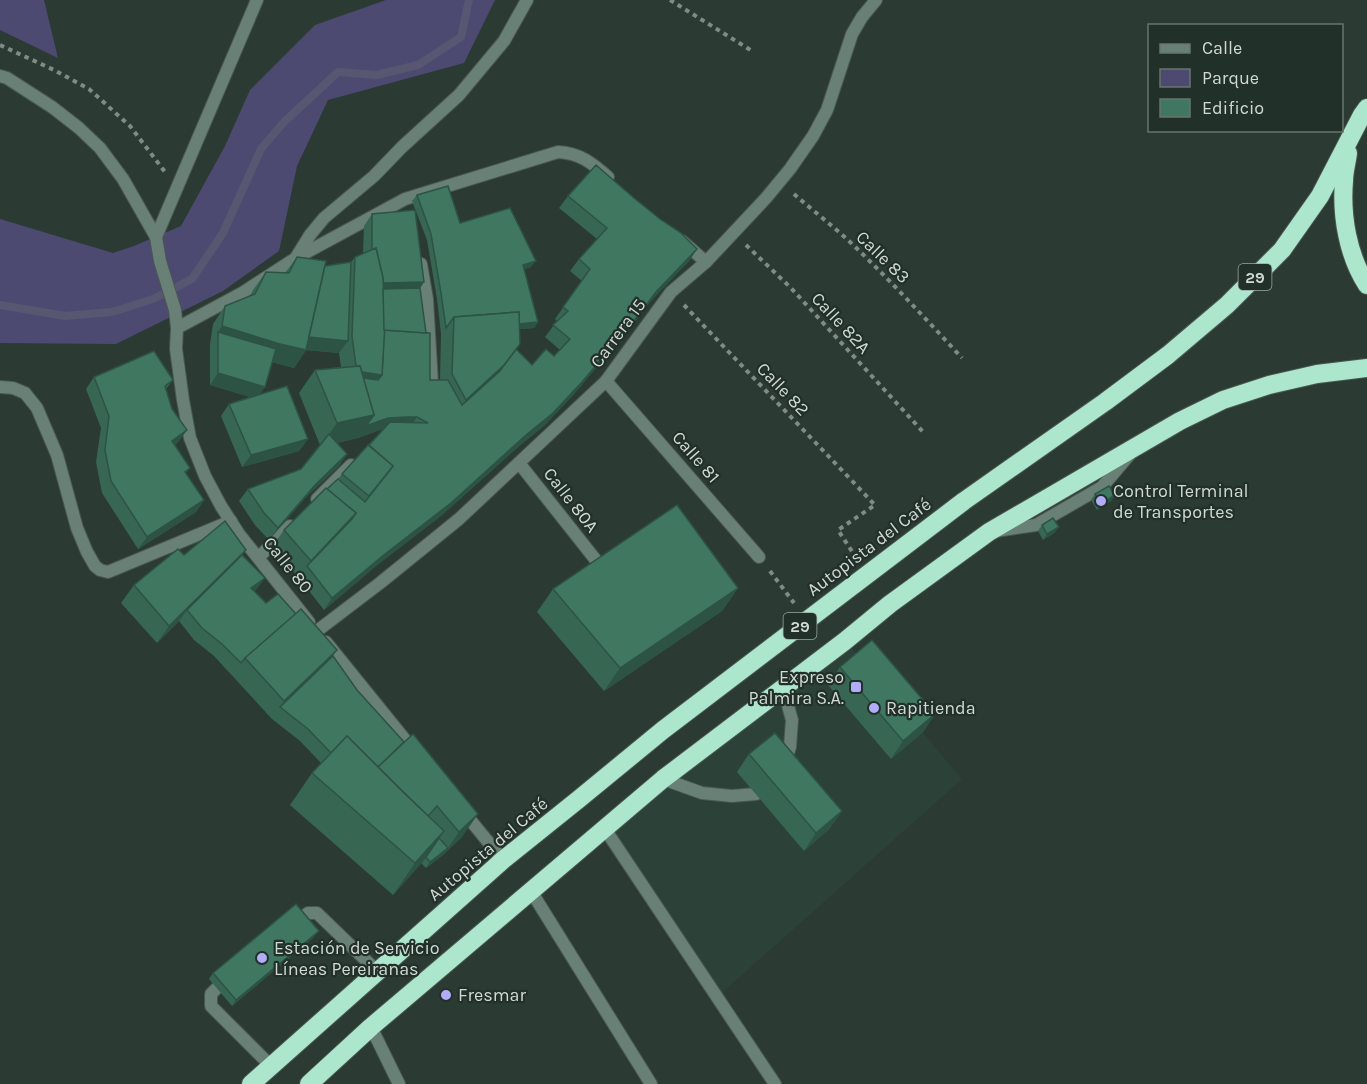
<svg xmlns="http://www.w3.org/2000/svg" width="1367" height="1084" font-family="Karla,sans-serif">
	<rect width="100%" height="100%" fill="#2c3a34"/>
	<polygon fill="#2c4238" points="845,641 962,779 717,997 605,829"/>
	<g fill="#4d4a72">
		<polygon points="0,0 44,0 58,58 0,30"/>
		<polygon points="386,0 495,0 464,63 328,100 297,166 279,251 223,291 116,344 0,343 0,219 113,253 134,246 181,226 225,146 250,90 315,25"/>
	</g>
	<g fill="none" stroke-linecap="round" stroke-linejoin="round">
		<polyline stroke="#585771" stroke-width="8" points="0,305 65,316 112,312 153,299 192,279 223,233 261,149 283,123 338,72 377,75 418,65 461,37 469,0"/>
		<g stroke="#4a5751" stroke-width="14">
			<g id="lane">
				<polyline points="996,531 1036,525 1102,487 1130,454"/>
				<polyline points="783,688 792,720 790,747 785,763"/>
				<polyline points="663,779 702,793 732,796 756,794"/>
				<polyline points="605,829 775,1084"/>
				<polyline points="531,891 651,1084"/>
				<polyline points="300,920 308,913 317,913 378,972"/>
				<polyline points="217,988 211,994 211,1006 271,1066"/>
				<polyline points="371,1027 399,1084"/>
			</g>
		</g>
		<g stroke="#4a5751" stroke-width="14">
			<g id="street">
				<polyline points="0,76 7,78 52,107 79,128 100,148 123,179 156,237 160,261 175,310 177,328 176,349 183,400 190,438 205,476 221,506 239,534 309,622"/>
				<polyline points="156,237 257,0"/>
				<polyline points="682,241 706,262"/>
				<polyline points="297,256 310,235 324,218 374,176 402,147 459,95 504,41 527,0"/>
				<polyline points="421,264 427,299 432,383"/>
				<path d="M 177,328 L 242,293 L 296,258 L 405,199 L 558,152 C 580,153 592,163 608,177"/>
				<polyline points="606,381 759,557"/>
				<polyline points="0,387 13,388 25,393 37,408 57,455 77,528 87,552 95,566 100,570 108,572 231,521"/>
				<polyline points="519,463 595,559"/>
				<polyline points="317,499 351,465"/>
				<polyline points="259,557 290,526"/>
				<polyline points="317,631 380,583 459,519 606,381 671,292 706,262 766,198 790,169 813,136 827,110 852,34 862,17 876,0"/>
				<polyline points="326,642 415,752"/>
				<polyline points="462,810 503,860"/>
			</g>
		</g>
		<g stroke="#4a5751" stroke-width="20">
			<g id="highway">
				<path d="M 1348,153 C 1347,162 1344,172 1344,181 C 1341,216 1348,256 1367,285"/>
				<polyline points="251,1084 503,860 579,799 663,730 964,501 1105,402 1168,355 1227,305 1282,250 1320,196 1362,115 1367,108"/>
				<polyline points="309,1084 371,1027 663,779 845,641 890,604 989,532 1180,421 1223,400 1269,385 1317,374 1367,368"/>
			</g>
		</g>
		<g stroke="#808b86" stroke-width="4" stroke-dasharray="4.5 4.5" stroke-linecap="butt">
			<polyline points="670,0 752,51"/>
			<polyline points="0,45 54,70 89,89 130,126 165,172"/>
			<path d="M 794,194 C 812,210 832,225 850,242 C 889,279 925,318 962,358"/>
			<polyline points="746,245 791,288 925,434"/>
			<polyline points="684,305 875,505 838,530 855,556"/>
			<polyline points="770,571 794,603"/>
		</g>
		<use href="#lane" stroke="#698076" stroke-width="12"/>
		<use href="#street" stroke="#698076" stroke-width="12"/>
		<use href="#highway" stroke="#ace6cc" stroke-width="18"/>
	</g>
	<g fill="#376653">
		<polygon points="417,195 531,267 524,269 538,322 534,328 520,329 516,349 532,365 554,356 560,350 545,337 557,321 555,319 582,281 570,271 579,259 597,239 559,208 568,196 634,198 697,249 689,261 647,305 634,323 574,394 545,425 518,447 442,515 376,566 324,610 299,578 272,547 284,530 338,479 342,474 383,430 380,430 358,438 337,443 347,454 339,466 306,497 269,540 255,525 239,501 248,489 301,469 320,445 299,393 315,370 341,367 339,353 306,350 294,368 272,362 260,394 308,439 299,451 242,467 221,416 229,404 250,397 210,385 210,344 213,324 225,306 250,296 253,290 266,272 285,273 297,257 325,266 351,262 355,257 363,253 364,226 372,214 424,282 420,288 430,380 440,380 441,334 437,299 427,240 412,201"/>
		<polygon points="94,377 173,380 166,389 172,409 187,430 178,442 175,445 190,468 186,473 204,500 196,512 138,549 102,493 96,462 101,428 86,389"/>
		<polygon points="1095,494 1115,495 1111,501 1097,510 1091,500"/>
		<polygon points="1042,525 1059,527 1054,533 1043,540 1038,531"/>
		<polygon points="184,555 242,555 265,578 254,591 266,603 333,656 357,690 404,742 413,734 462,837 443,855 426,868 421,863 393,895 290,805 312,773 321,763 300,741 272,719 214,656 194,640 179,621 157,643 121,603 134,585"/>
		<polygon points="738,588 722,611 604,691 537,612 553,589"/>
		<polygon points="840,667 935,714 923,732 891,759 828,685"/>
		<polygon points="749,754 842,811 829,829 804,851 737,772"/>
		<polygon points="314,937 232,1006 209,979 213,973"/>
	</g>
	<g fill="#2d5344">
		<polygon points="697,249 689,261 647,305 634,323 574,394 545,425 518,447 442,515 376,566 324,610 332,598 655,293"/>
		<polygon points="536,261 531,267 519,271 523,265"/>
		<polygon points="424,282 416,294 375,295 379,283"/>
		<polygon points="538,322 534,328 453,334 454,328"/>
		<polygon points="222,326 306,337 348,341 339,353 306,350 294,368 267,361 218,332"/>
		<polygon points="504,365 491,383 453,417 466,400"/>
		<polygon points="356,371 382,375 370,392"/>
		<polygon points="218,373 265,387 257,399 210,385"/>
		<polygon points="374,415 388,418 407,417 417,417 409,429 398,429 380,430 358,438 321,446 337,423"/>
		<polygon points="187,430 178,442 164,453 172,441"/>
		<polygon points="308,439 299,451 242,467 251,455"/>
		<polygon points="347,454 339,466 306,497 269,540 278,528 315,485"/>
		<polygon points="1115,495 1111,501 1097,510 1101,504"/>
		<polygon points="204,500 196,512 138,549 147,537"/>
		<polygon points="1059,527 1054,533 1043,540 1047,534"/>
		<polygon points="246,550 234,567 187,610 179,621 157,643 169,626"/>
		<polygon points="265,578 256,590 243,600 251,588"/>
		<polygon points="738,588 722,611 604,691 620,668"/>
		<polygon points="337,650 324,668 280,707 284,701"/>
		<polygon points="935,714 923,732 891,759 903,741"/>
		<polygon points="842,811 829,829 804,851 816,833"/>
		<polygon points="478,814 462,837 443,855 459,832"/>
		<polygon points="444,831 422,863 393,895 415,863"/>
		<polygon points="448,848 443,855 426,868 430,862"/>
		<polygon points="319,931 314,937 232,1006 236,1000"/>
	</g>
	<g fill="#407761" stroke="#2d5344" stroke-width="1.5">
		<polygon points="596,165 634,198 660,219 681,233 697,249 655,293 642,311 582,382 553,413 526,435 451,503 385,554 332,598 307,566 352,519 356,513 327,489 338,479 365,502 393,466 369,445 390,422 428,423 417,417 407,417 388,418 366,426 374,415 363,378 378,380 382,375 384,330 430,333 430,380 448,380 462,405 500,371 516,349 532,365 546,349 554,356 570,339 553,325 568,311 563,307 590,269 579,259 607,228 568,196"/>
		<polygon points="448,186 460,223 510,208 536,261 523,265 538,322 519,324 519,312 454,317 446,328 441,293 431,234 417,195"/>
		<polygon points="415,210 424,282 383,283 383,278 376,248 372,250 372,214"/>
		<polygon points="376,248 383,278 385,324 382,375 362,372 360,366 356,366 352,336 355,257"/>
		<polygon points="297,257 326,261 306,350 280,344 222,326 225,306 255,294 266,272 289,273"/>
		<polygon points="351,262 348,341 309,337 325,266"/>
		<polygon points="420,288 426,333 384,330 383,289"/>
		<polygon points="519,312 520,344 504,365 466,400 452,374 454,317"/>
		<polygon points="218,332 276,349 265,387 218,373"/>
		<polygon points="154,351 173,380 165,386 172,409 187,430 172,441 190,468 185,472 204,500 147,537 111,481 105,450 109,416 94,377"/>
		<polygon points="360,366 374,415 337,423 315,370"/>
		<polygon points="287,386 308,439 251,455 229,404"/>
		<polygon points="329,434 347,454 315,485 278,528 264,513 248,489 301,469"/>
		<polygon points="368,445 393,466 369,496 342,474"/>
		<polygon points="1109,486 1115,495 1101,504 1095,494"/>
		<polygon points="326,488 356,513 311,561 284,530"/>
		<polygon points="677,505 738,588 620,668 553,589"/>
		<polygon points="1053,518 1059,527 1047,534 1042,525"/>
		<polygon points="225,521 246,550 169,626 134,585 178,549 184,555"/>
		<polygon points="242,555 265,578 251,588 266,603 278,594 296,614 245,658 241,663 222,644 202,628 187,610"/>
		<polygon points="301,609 337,650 284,701 245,658"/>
		<polygon points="872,640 935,714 903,741 840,667"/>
		<polygon points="333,656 357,690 404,742 378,767 347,736 331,753 308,729 280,707"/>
		<polygon points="775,733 842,811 816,833 749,754"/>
		<polygon points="413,734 478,814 459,832 437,806 428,816 378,767"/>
		<polygon points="347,736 403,792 444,831 415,863 312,773"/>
		<polygon points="439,838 448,848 430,862 426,857"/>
		<polygon points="296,904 319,931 236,1000 213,973"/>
	</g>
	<g fill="#b2adf9" stroke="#22302a" stroke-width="2">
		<circle cx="1101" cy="501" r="6"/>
		<rect x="850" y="681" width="12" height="12" rx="3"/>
		<circle cx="874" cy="708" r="6"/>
		<circle cx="262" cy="958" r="6"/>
		<circle cx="446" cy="995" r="6"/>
	</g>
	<g text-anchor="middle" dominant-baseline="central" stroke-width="4.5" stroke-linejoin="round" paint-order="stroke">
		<g fill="#22302a" stroke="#9ca6a2" stroke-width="1.5">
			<rect x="1238.5" y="264" width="33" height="26" rx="4.5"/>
			<rect x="783.5" y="613" width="33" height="26" rx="4.5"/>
		</g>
		<g font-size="16" font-weight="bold" fill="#d1d9d5">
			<text x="1255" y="277">29</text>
			<text x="800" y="626">29</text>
		</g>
		<g font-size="18" fill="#d1d9d5" stroke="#22302a">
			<text transform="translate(883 257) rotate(44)">Calle 83</text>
			<text transform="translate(841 323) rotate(47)">Calle 82A</text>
			<text transform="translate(618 333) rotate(-54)">Carrera 15</text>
			<text transform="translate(783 389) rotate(46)">Calle 82</text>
			<text transform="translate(696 457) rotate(49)">Calle 81</text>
			<text transform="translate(571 500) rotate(52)">Calle 80A</text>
			<text transform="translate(869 547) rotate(-37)">Autopista del Café</text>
			<text transform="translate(288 565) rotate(51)">Calle 80</text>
			<text transform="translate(488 849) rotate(-40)">Autopista del Café</text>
		</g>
		<g font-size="18" fill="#d1d9d5" stroke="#22302a" text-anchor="start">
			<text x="1113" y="491">Control Terminal<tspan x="1113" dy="21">de Transportes</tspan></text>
			<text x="844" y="677" text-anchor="end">Expreso<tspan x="844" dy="21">Palmira S.A.</tspan></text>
			<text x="886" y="708">Rapitienda</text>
			<text x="274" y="948">Estación de Servicio<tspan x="274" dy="21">Líneas Pereiranas</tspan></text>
			<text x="458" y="995">Fresmar</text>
		</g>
	</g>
	<rect x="1148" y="24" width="195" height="108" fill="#22302a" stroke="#68746e" stroke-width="1.5"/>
	<rect x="1160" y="44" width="30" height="9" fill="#698076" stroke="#68746e" stroke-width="1.5"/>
	<text x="1202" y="54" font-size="18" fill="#d1d9d5">Calle</text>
	<rect x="1160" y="69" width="30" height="18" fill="#4d4a72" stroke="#68746e" stroke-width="1.5"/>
	<text x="1202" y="84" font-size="18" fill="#d1d9d5">Parque</text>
	<rect x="1160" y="99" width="30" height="18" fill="#407761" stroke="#68746e" stroke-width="1.5"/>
	<text x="1202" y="114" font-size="18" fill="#d1d9d5">Edificio</text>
</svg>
